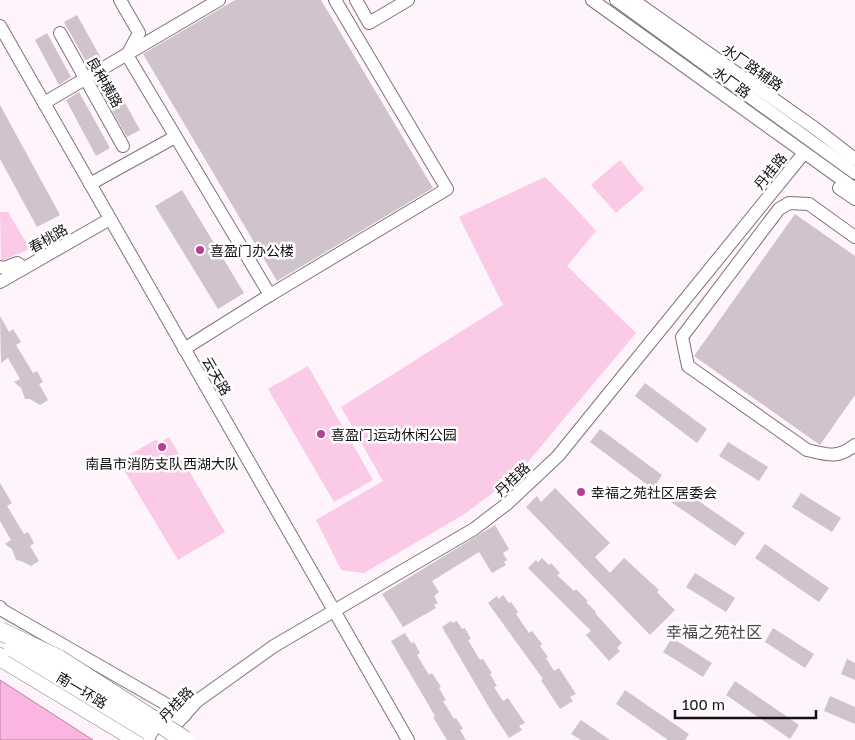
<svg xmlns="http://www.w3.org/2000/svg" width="855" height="740" font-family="'Golos Text','Noto Sans SC',sans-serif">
	<rect width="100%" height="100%" fill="#fff4fb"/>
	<g fill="#facae7">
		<polygon points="620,160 644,189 616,213 591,185"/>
		<polygon points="545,177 567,199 596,231 567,266 636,333 517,475 463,515 364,573 341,570 316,520 383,481 341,407 503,305 459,217"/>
		<polygon points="0,212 8,212 30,249 1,261"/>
		<polygon points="308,366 373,480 334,502 268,389"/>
		<polygon points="169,437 225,532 178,560 121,465 126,462 124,458 157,439 159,443"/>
	</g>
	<polygon fill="#fab5e0" stroke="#b584a2" points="0,680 93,740 0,740"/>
	<g fill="#d0c3cb">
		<polygon points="235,0 321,0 433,188 277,281 143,54"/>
		<polygon points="77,15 102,60 89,67 64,22"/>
		<polygon points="47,33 71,77 59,85 35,40"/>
		<polygon points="109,74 140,130 127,137 96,82"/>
		<polygon points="79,92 110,148 96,156 66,100"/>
		<polygon points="0,105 60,215 37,227 0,159"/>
		<polygon points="182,190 244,293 218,309 155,206"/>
		<polygon points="795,214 855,256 855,395 820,445 694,356"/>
		<polygon points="0,316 9,332 13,329 21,342 16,345 33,373 37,371 43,382 39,384 48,400 40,405 30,399 25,399 21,388 14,382 20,379 8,358 1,363"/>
		<polygon points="645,383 707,429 697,443 635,396"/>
		<polygon points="600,429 662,475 653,489 590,442"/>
		<polygon points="728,442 768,467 759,481 719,456"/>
		<polygon points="0,483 12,503 7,506 24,534 28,532 34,543 30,546 39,561 31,566 21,561 16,560 12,549 5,544 11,540 0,521"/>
		<polygon points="555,488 610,543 595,557 610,573 624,558 659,590 657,592 675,610 650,635 526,507 537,496 541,502"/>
		<polygon points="681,489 745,533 735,546 671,502"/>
		<polygon points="801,493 841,518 832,532 792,507"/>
		<polygon points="495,525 509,549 503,553 507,560 504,562 506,565 492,573 479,552 432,581 439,592 434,596 438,603 434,605 436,608 403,627 382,594"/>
		<polygon points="765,544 829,588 819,602 755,558"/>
		<polygon points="542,558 549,565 551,563 560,573 557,575 574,591 576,589 588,601 586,602 596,612 595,613 622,643 617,648 620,651 609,661 586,635 591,631 528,568 536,560 538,562"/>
		<polygon points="695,573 735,598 726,612 686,587"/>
		<polygon points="503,595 509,603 511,602 518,612 516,614 529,633 532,631 542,644 540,646 548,657 546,658 554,671 559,668 576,694 570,697 573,701 560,709 541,680 543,679 488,603 497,596 499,599"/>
		<polygon points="451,621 453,623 457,621 462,629 465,628 471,639 468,640 480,660 483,659 492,673 490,674 497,686 494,687 503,701 508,698 525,723 519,726 522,730 509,738 490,709 442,627"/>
		<polygon points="773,628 814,654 805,668 765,642"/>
		<polygon points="405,633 411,643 414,642 420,653 417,655 429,675 432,673 441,687 439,688 446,700 443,701 454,719 456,718 463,729 460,730 466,740 447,740 433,717 435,716 391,641"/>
		<polygon points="672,638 712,663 703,677 663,652"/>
		<polygon points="847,659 855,663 855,680 841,674"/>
		<polygon points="735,681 799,725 790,739 726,695"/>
		<polygon points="625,690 689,734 685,740 668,740 616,704"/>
		<polygon points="830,696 855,707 855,724 824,711"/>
		<polygon points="581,720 610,740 581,740 571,734"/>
	</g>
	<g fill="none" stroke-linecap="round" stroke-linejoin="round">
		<g stroke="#7f737a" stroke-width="14">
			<g id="minor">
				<polyline points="120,0 139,33 127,55 270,295 447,189 335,0"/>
				<polyline points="356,0 369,23 408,0"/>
				<polyline points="592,0 855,189"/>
				<polyline points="616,0 855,173"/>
				<polyline points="633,0 816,129 855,159"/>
				<polyline points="0,26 408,740"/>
				<polyline points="60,33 123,146"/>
				<polyline points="44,103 219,0"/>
				<polyline points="90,184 175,137"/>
				<polyline points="839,188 855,199"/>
				<path d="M 855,237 L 809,204 L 789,203 L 779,209 L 682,337 L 688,366 L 807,450 C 828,455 837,459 855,445"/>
				<polyline points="0,267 4,268 17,263 24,268"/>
				<polyline points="0,282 110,219"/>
				<polyline points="184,349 270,295"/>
				<polyline points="0,607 2,610 185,715"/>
				<polyline points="162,740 197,701 274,646 474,529 508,503 558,456 804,153"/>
			</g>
		</g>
		<g stroke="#7f737a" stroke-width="19">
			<polyline id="highway" points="0,657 138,740"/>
		</g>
		<use href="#minor" stroke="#fff" stroke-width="12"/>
		<use href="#highway" stroke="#fff" stroke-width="18"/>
		<g stroke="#7f737a" stroke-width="19" stroke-linecap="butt">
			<g id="highway-bridge">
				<polyline points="0,631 59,659 185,740"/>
				<polyline points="13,648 149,731"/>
			</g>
		</g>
		<use href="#highway-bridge" stroke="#fff" stroke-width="18"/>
	</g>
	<g fill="#b73f94" stroke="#fff" stroke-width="2">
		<circle cx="200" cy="250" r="5"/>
		<circle cx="321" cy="434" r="5"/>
		<circle cx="162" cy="447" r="5"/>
		<circle cx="581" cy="492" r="5"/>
	</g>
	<g text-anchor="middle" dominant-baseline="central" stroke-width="5" stroke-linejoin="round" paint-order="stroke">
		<g font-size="14" fill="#151113" stroke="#fff">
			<text transform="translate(753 67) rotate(35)">水厂路辅路</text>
			<text transform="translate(105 82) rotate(60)">良种横路</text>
			<text transform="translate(732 82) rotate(36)">水厂路</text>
			<text transform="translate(770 171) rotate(-51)">丹桂路</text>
			<text transform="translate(48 238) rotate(-30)">春桃路</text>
			<text transform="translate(217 376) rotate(60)">云天路</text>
			<text transform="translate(512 479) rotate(-43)">丹桂路</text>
			<text transform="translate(82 690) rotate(31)">南一环路</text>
			<text transform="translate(176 704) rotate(-46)">丹桂路</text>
		</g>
		<g font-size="14" fill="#151113" stroke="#fff" text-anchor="start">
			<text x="210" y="250">喜盈门办公楼</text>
			<text x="331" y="434">喜盈门运动休闲公园</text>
			<text x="162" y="463" text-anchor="middle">南昌市消防支队西湖大队</text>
			<text x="591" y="492">幸福之苑社区居委会</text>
		</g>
		<g font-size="16" fill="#50454b" stroke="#fff">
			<text x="714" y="632">幸福之苑社区</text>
		</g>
	</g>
	<path d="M675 710v8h141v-8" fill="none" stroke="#151113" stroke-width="2.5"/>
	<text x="682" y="710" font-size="15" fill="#151113" stroke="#ffffff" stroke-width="4" paint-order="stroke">100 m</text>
</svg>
